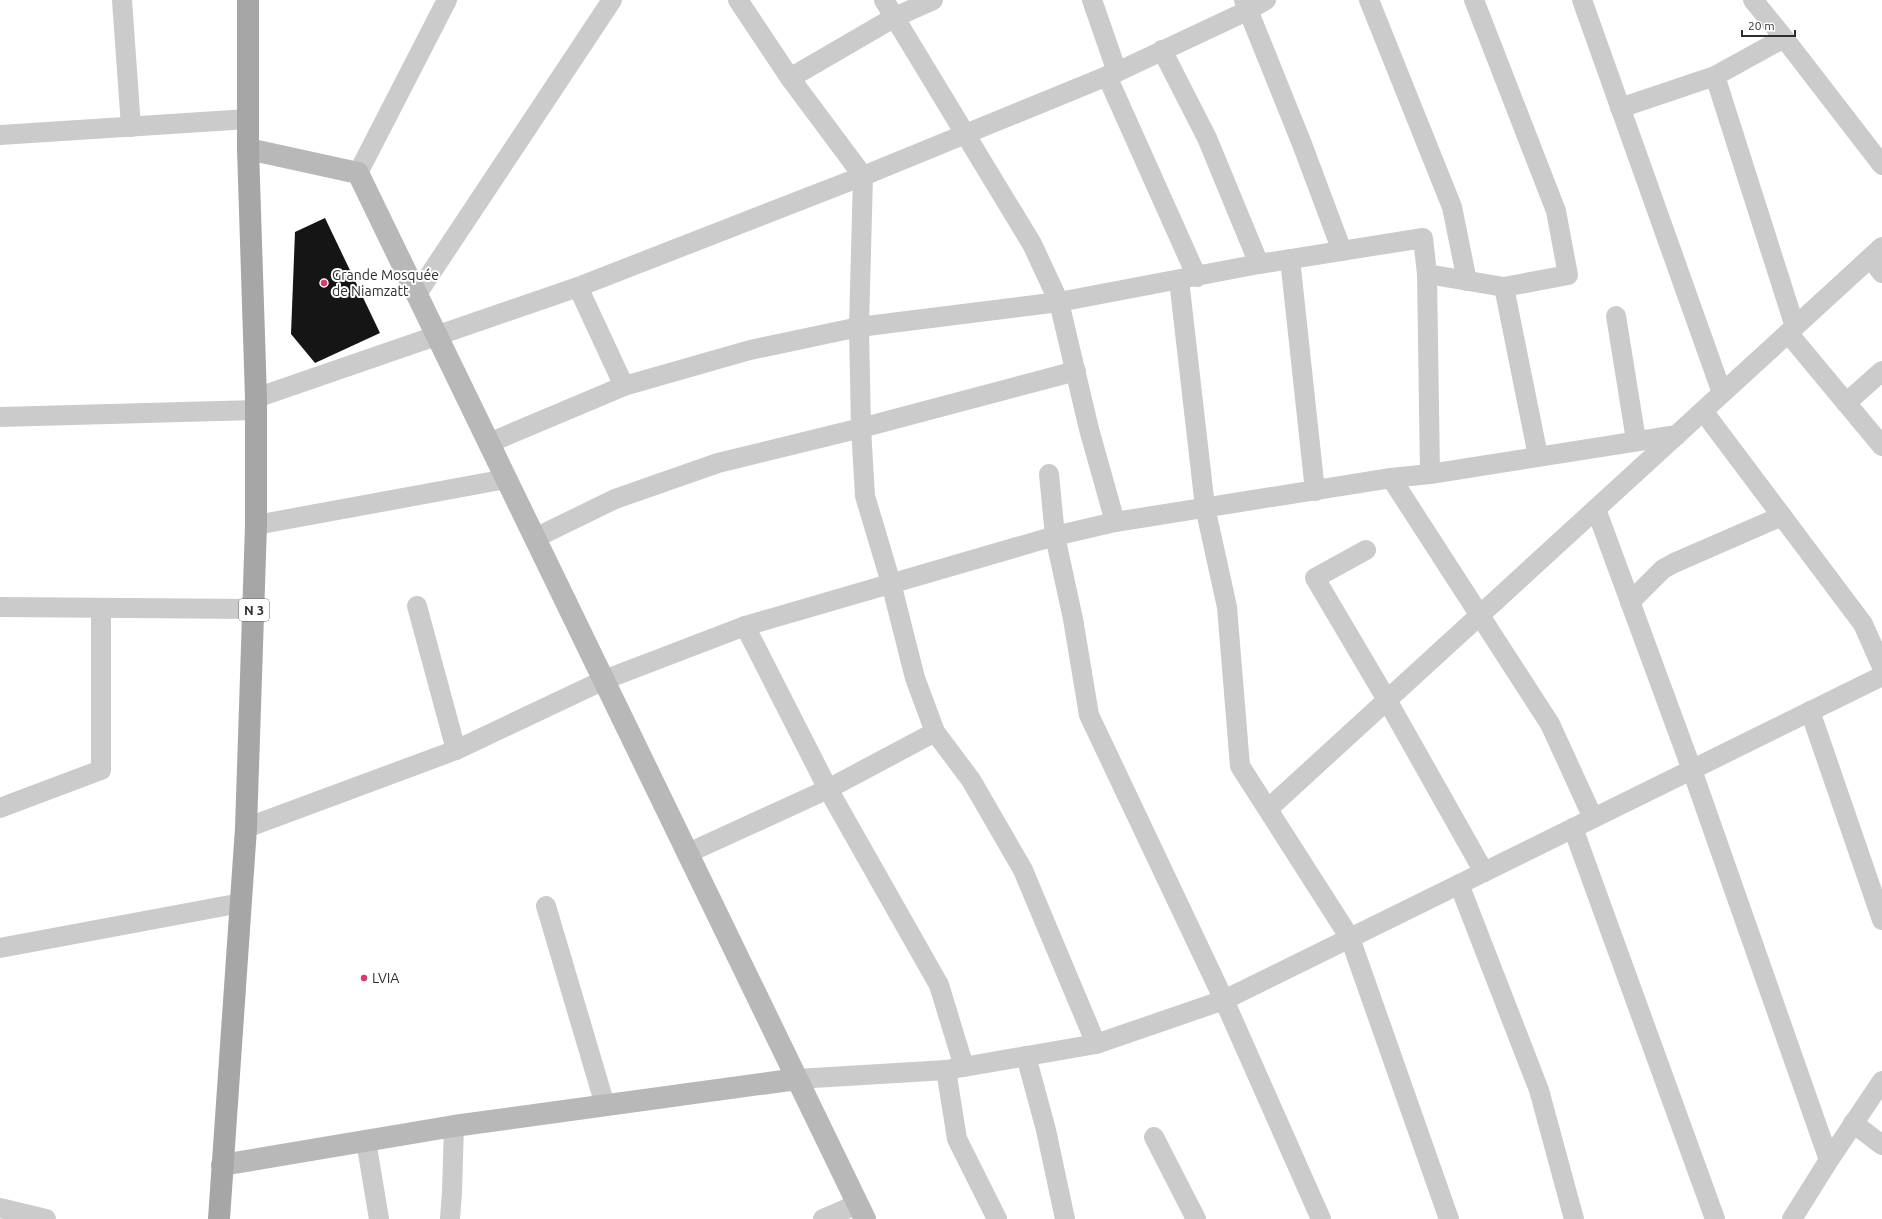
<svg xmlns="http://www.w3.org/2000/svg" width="1882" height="1219" font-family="Ubuntu,sans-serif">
	<rect width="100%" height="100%" fill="#fff"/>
	<polygon fill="#151515" points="325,218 380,333 315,363 291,334 295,232"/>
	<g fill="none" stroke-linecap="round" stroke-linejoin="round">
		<g stroke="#cbcbcb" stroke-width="20">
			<polyline points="122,0 131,127"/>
			<polyline points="738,0 790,78 863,176 859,327 861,428 865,496 891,583 915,678 935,732 971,780 1023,870 1096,1044"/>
			<polyline points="884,0 1032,244 1059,302 1089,429 1115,522"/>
			<polyline points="1092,0 1117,72"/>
			<polyline points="1244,0 1302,144 1342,251"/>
			<polyline points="1369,0 1452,207 1467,281"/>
			<polyline points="1582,0 1722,393"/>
			<polyline points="1753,0 1784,38 1882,165"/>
			<polyline points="1162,50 1207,138 1259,264"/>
			<polyline points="1107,76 1197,277"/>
			<polyline points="1715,76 1795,327"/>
			<polyline points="790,78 895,17 933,0"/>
			<polyline points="1620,108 1715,76 1784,38"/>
			<polyline points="0,135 248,119"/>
			<polyline points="358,173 447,0"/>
			<polyline points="1871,258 1882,273"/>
			<polyline points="1290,259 1315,491"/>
			<polyline points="1427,274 1504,287 1568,275 1556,211 1474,0"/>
			<polyline points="1179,280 1205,507 1227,607 1240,766 1350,938 1449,1219"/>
			<polyline points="578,287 624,386"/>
			<polyline points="1504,287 1538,456"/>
			<polyline points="417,294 612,0"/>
			<polyline points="1616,316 1636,440"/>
			<polyline points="1788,333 1882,446"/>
			<polyline points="256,398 578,287 863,176 1117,72 1249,10 1266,0"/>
			<polyline points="1846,403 1882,371"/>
			<polyline points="1703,411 1863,624 1882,667"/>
			<polyline points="0,417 256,410"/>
			<polyline points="489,443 624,386 750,350 859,327 1059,302 1259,264 1423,238 1427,274 1430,474"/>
			<polyline points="1049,474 1055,536 1073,619 1089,715 1224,1000 1321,1219"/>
			<polyline points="1391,478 1550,724 1593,818"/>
			<polyline points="1596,509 1692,770 1829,1160"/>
			<polyline points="256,525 506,479"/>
			<polyline points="535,538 615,499 718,463 861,428 1076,371"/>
			<polyline points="1366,550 1315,578 1387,700 1484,872"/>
			<polyline points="1630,602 1663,569 1674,563 1782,516"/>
			<polyline points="417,606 456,750"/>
			<polyline points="0,607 254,609"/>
			<polyline points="745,626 828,789 939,985 964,1067"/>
			<polyline points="1810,711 1882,920"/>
			<polyline points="0,808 101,770 101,608"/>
			<polyline points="1268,809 1882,247"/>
			<polyline points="246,828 456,750 604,680 745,626 1055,536 1115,522 1391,478 1430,474 1677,435"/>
			<polyline points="1573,828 1715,1219"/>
			<polyline points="688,853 828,789 935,732"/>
			<polyline points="1459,884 1539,1090 1574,1219"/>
			<polyline points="546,906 605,1105"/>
			<polyline points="0,948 241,903"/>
			<polyline points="1026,1056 1046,1130 1065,1219"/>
			<polyline points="946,1070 957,1139 997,1219"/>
			<polyline points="797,1079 946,1070 1096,1044 1224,1000 1882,676"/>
			<polyline points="1853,1123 1882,1145"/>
			<polyline points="1154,1137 1196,1219"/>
			<polyline points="366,1141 379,1219"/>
			<polyline points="0,1208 46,1219"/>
			<polyline points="450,1219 452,1192 454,1126"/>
			<polyline points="823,1219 858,1204"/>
			<polyline points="1792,1219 1829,1160 1882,1081"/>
		</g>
		<g stroke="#b8b8b8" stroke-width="22">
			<polyline points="248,149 358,173 865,1219"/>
			<polyline points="222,1165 454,1126 797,1079"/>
		</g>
		<polyline stroke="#a6a6a6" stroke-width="22" points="219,1219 246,828 256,525 256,398 248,149 248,0"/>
	</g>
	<g fill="#da3b6a" stroke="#fff" stroke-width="1.5">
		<circle cx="324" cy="283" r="4"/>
		<circle cx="364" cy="978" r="4"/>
	</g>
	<g text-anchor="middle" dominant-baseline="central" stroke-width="4" stroke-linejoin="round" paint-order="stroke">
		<rect fill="#fff" stroke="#6d6d6d" stroke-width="1" x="239" y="599" width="30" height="22" rx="3"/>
		<g font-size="13" font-weight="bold" fill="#2e2e2e">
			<text x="254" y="610">N 3</text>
		</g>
		<g font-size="14" fill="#2e2e2e" stroke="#fff" text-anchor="start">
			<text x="332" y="275">Grande Mosquée<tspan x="332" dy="16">de Niamzatt</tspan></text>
			<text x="372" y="978">LVIA</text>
		</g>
	</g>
	<path d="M1742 30v6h53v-6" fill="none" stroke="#2e2e2e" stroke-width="2"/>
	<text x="1748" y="30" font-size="12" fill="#2e2e2e" stroke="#ffffff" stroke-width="3" paint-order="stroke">20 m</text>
</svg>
